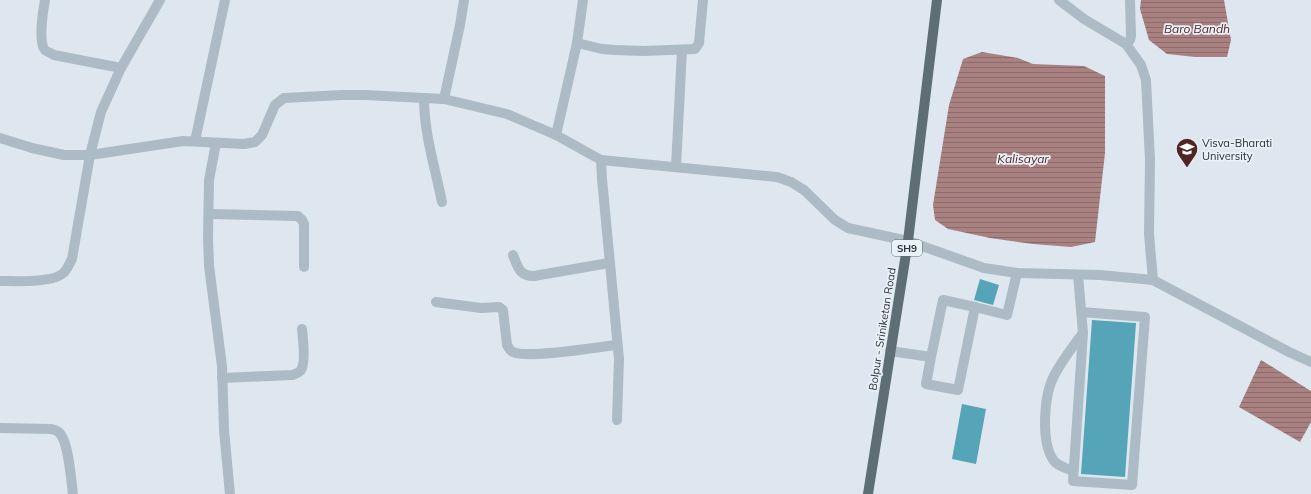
<svg xmlns="http://www.w3.org/2000/svg" width="1311" height="494" font-family="Mulish,sans-serif">
	<defs>
		<pattern id="water-rules" width="6" height="5" patternUnits="userSpaceOnUse"><rect width="6" height="5" fill="#a98181"/><path d="M0 2.5h6" fill="none" stroke="#8a6a6a"/></pattern>
	</defs>
	<rect width="100%" height="100%" fill="#dee7ef"/>
	<g fill="url(#water-rules)">
		<polygon points="1141,0 1224,0 1231,40 1227,57 1195,57 1167,54 1149,40 1140,9"/>
		<polygon points="982,52 1018,58 1033,64 1084,66 1105,76 1105,153 1095,242 1071,247 1033,244 990,238 948,229 935,220 933,205 949,105 963,59"/>
		<polygon points="1261,360 1311,391 1311,422 1300,442 1239,407"/>
	</g>
	<g fill="#55a4b7">
		<polygon points="980,279 999,285 993,305 974,300"/>
		<polygon points="1092,320 1136,323 1125,477 1081,474"/>
		<polygon points="962,404 986,409 976,464 952,459"/>
	</g>
	<g fill="none" stroke-linecap="round" stroke-linejoin="round">
		<g stroke="#acbbc6" stroke-width="10">
			<path d="M 45,0 C 43,10 38,43 45,50 C 47,52 51,53 54,55 L 121,68"/>
			<polyline points="1059,0 1084,19 1126,44 1141,65 1146,80 1150,160 1149,234 1153,280"/>
			<polyline points="577,43 602,49 615,50 643,51 695,49 699,43 703,0"/>
			<polyline points="1126,44 1130,40 1131,36 1130,0"/>
			<path d="M 424,98 C 424,134 435,167 442,202"/>
			<polyline points="444,99 460,25 464,0"/>
			<polyline points="556,135 577,43 583,0"/>
			<polyline points="0,138 32,148 64,155 90,155 183,141 244,144 255,142 262,135 275,105 284,98 342,95 365,95 444,99 507,114 556,135 601,160 777,177 791,182 804,190 835,220 848,228 908,241 984,268 1017,273 1100,275 1153,280 1289,352 1311,362"/>
			<polyline points="195,141 225,0"/>
			<polyline points="216,143 209,180 208,237 209,266 222,366 224,430 230,494"/>
			<polyline points="601,160 602,179 619,359 617,420"/>
			<polyline points="676,167 682,50"/>
			<polyline points="209,214 298,216 302,220 304,224 304,267"/>
			<path d="M 513,255 C 518,267 519,276 534,276 L 609,263"/>
			<polyline points="1078,275 1083,333 1073,481 1132,485 1145,317 1081,312"/>
			<path d="M 0,281 C 14,281 51,283 62,274 C 67,271 69,264 72,259 L 90,155 L 101,112 L 121,68 L 160,0"/>
			<path d="M 436,302 L 481,308 L 499,307 L 503,310 L 507,345 C 509,348 510,351 513,352 C 528,359 597,347 617,345"/>
			<polyline points="975,307 1007,315 1017,273"/>
			<polyline points="890,351 931,357 943,300 975,307 958,390 926,384 931,357"/>
			<path d="M 222,378 L 292,375 C 295,374 299,373 301,370 C 306,363 303,338 302,329"/>
			<path d="M 0,428 L 51,429 C 56,430 59,431 61,435 C 69,446 71,480 73,494"/>
			<path d="M 1073,471 C 1067,468 1059,467 1054,461 C 1040,442 1044,393 1055,374 C 1063,359 1073,346 1083,333"/>
		</g>
		<polyline stroke="#5d6e75" stroke-width="10" points="868,494 908,241 937,0"/>
	</g>
	<defs>
		<g id="university-pin" transform="scale(1.15)"><path d="M0 17L-7.5 6A9.5 9.5 0 1 1 7.5 6Z" fill="#512524" stroke="#eaf1f8"/><path d="M0-5L7-2L0 1L-7-2ZM-4 1L0 2.5L4 1V4Q0 6-4 4Z" fill="#fff"/></g>
	</defs>
	<g fill-rule="evenodd">
		<use href="#university-pin" x="1187" y="149"/>
	</g>
	<g text-anchor="middle" dominant-baseline="central" stroke-width="3.5" stroke-linejoin="round" paint-order="stroke">
		<rect fill="#eaf1f8" stroke="#646b70" stroke-width="1" x="892" y="240" width="30" height="16" rx="3"/>
		<g font-size="10" font-weight="bold" fill="#2a3235">
			<text x="907" y="248">SH9</text>
		</g>
		<g font-size="11" fill="#2a3235" stroke="#eaf1f8" text-anchor="start">
			<text x="1202" y="143">Visva-Bharati<tspan x="1202" dy="13">University</tspan></text>
		</g>
		<g font-size="11" fill="#2a3235" stroke="#eaf1f8">
			<text transform="translate(882 329) rotate(-81)">Bolpur - Sriniketan Road</text>
		</g>
		<g font-size="12" font-style="italic" fill="#512524" stroke="#eaf1f8">
			<text x="1197" y="28">Baro Bandh</text>
			<text x="1023" y="158">Kalisayar</text>
		</g>
	</g>
</svg>
